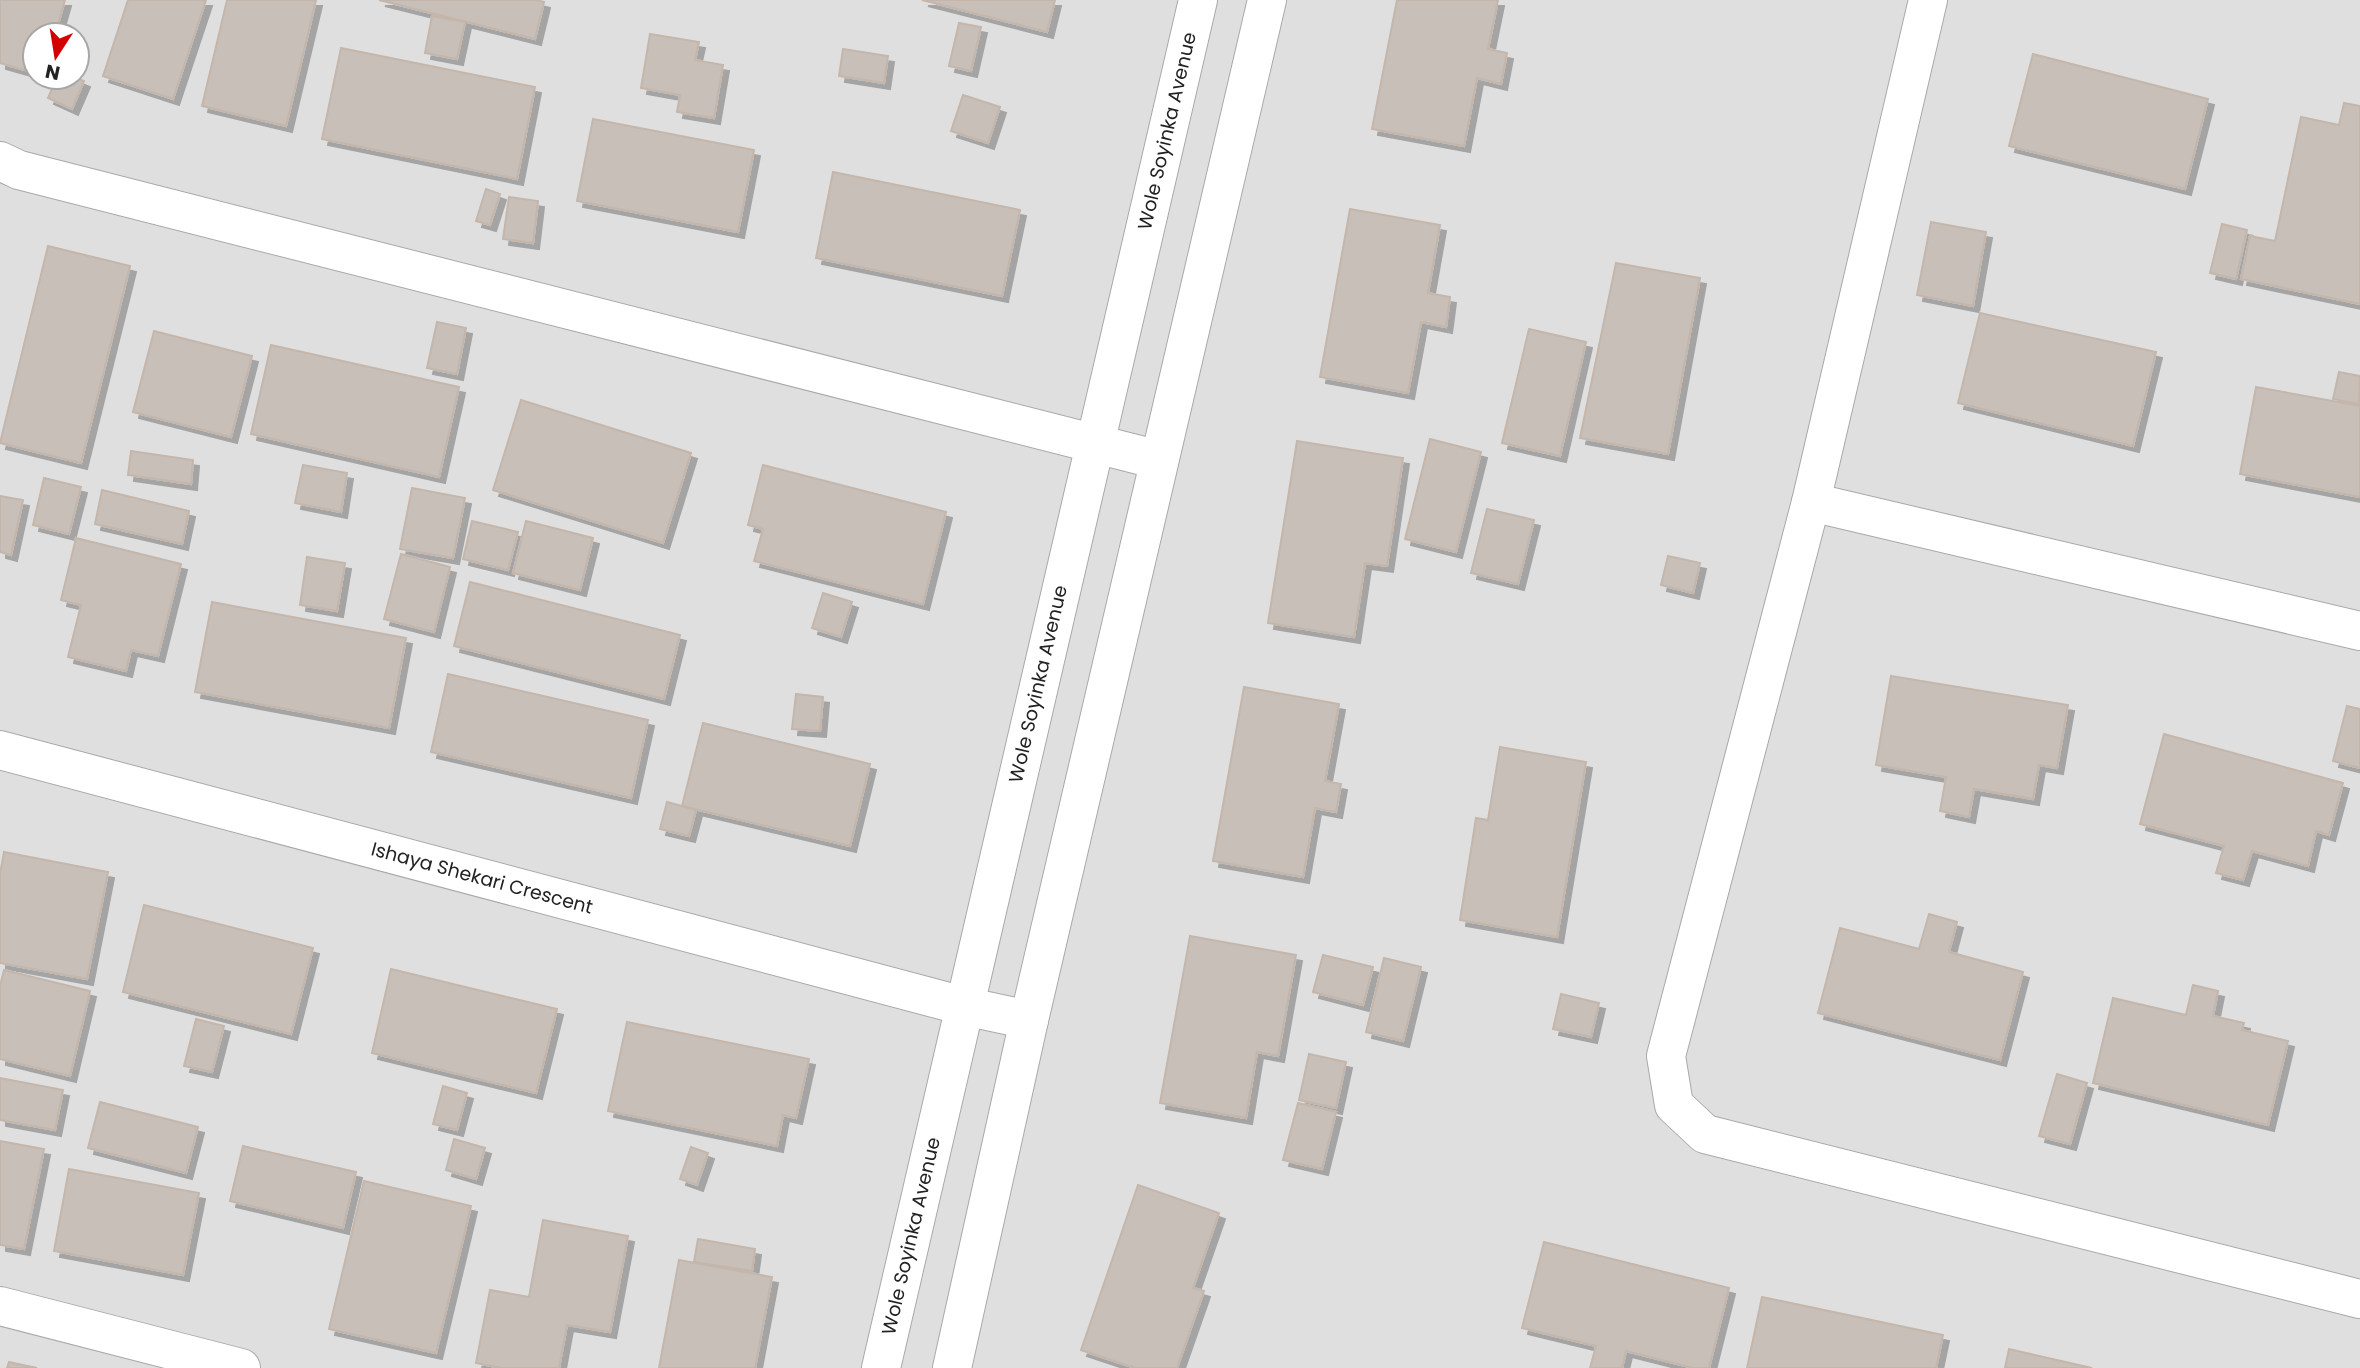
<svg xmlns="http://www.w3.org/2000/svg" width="2360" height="1368" font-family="Poppins,sans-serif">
	<defs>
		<filter id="shadow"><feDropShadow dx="6" dy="6" stdDeviation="0" flood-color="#0004"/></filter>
	</defs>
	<rect width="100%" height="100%" fill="#f2efe9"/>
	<path fill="#e0dfdf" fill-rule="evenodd" d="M 0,0 L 2360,0 L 2360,1368 L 0,1368 ZM 35,35 L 77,35 L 77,77 L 35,77 Z"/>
	<g fill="#c7bfb8" stroke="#c4b6ab" stroke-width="2" filter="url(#shadow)">
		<polygon points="0,0 65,0 55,35 35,35 35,73 0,63"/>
		<polygon points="128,0 206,0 173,99 103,76"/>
		<polygon points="227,0 316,0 286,126 202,106"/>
		<polygon points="379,0 536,0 544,2 535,39"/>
		<polygon points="922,0 1055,0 1047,32"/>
		<polygon points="1397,0 1498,0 1488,49 1507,53 1501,84 1477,78 1464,146 1372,129"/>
		<polygon points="432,16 465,22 457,59 425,53"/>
		<polygon points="959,23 981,27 971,71 949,66"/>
		<polygon points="650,34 699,42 695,60 723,65 714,118 677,112 680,95 641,88"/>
		<polygon points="341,48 535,87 517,179 322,139"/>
		<polygon points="843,49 888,56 884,83 839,76"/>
		<polygon points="2033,54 2208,99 2185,189 2009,146"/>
		<polygon points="57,77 74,77 84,81 72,109 48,98"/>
		<polygon points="963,95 1000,107 988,143 951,131"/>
		<polygon points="2344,103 2360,106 2360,304 2241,279 2250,236 2275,241 2301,117 2339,125"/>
		<polygon points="593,119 754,150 738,232 577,201"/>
		<polygon points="833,172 1020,210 1002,296 816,258"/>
		<polygon points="486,189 500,194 490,225 476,221"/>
		<polygon points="509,197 538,201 533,243 503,239"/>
		<polygon points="1350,209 1440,225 1428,293 1450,297 1446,327 1421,322 1408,393 1320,377"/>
		<polygon points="1931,222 1986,232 1973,306 1917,295"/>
		<polygon points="2222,224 2247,230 2236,279 2210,273"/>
		<polygon points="48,246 130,266 81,463 0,443"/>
		<polygon points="1616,263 1700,278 1668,454 1580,438"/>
		<polygon points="1980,313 2156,352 2133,446 1958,403"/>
		<polygon points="437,322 466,328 457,374 427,368"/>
		<polygon points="1529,329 1586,342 1560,456 1502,443"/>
		<polygon points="154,331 252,356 231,437 133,412"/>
		<polygon points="271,345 459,387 439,477 251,434"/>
		<polygon points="2339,372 2360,376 2359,404 2333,399"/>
		<polygon points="2256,387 2360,406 2360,497 2240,474"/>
		<polygon points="521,400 691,453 663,543 493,490"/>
		<polygon points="1430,439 1481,452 1456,552 1405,539"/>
		<polygon points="1297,441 1403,458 1387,566 1365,563 1354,637 1268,623"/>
		<polygon points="131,451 193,460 191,484 128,475"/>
		<polygon points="303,465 347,473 341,512 295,503"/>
		<polygon points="763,465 946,512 923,604 754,561 763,529 748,525"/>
		<polygon points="44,478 81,487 69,534 33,525"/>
		<polygon points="412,488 465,498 453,558 400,549"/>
		<polygon points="102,490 189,511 182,544 95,524"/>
		<polygon points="0,496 23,500 11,555 0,552"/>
		<polygon points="1487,509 1534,520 1518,584 1471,573"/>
		<polygon points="472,521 518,532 508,570 463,559"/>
		<polygon points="526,521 593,538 580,590 513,573"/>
		<polygon points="76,538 181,564 158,656 131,650 126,671 68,657 81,605 61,600"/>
		<polygon points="401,554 450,567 434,632 384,619"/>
		<polygon points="1668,556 1700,563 1693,593 1661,585"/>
		<polygon points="307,557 345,563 337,611 300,605"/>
		<polygon points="470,582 680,635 664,699 454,646"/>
		<polygon points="823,593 852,602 841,637 812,628"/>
		<polygon points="212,602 406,638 389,728 195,692"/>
		<polygon points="448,674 648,720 631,798 431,752"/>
		<polygon points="1891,676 2068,705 2057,768 2039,765 2033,799 1974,789 1969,817 1940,811 1946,777 1876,765"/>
		<polygon points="1244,687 1339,704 1325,781 1341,784 1336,812 1315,808 1303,877 1213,861"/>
		<polygon points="796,694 823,697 820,731 792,729"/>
		<polygon points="2347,706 2360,709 2360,768 2333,761"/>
		<polygon points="703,723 870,764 850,846 682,806"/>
		<polygon points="2164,734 2343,783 2329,835 2316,831 2308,866 2252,851 2243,880 2216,873 2224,846 2140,824"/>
		<polygon points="1500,747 1586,762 1557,937 1460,920 1476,818 1488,820"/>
		<polygon points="667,802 696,810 689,836 660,829"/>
		<polygon points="4,852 108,872 87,979 0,963 0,874"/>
		<polygon points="144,905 313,948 291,1034 123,992"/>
		<polygon points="1929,914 1957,922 1949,952 2023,972 2000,1060 1818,1013 1840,928 1919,949"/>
		<polygon points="1190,936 1296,955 1278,1056 1257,1052 1246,1118 1160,1103"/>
		<polygon points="1323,955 1373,967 1363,1005 1313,992"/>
		<polygon points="1384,958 1421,967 1403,1041 1366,1032"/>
		<polygon points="391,969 557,1009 536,1093 372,1053"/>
		<polygon points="4,970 90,991 70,1076 0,1059 0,986"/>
		<polygon points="2193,985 2218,991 2213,1016 2244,1023 2242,1030 2288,1041 2268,1125 2093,1083 2113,998 2186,1015"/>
		<polygon points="1561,994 1599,1003 1591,1037 1553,1029"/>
		<polygon points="196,1019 224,1026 212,1072 184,1066"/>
		<polygon points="627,1022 809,1059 796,1118 783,1115 777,1146 608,1111"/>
		<polygon points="1309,1054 1346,1062 1336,1108 1299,1100"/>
		<polygon points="2057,1074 2087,1083 2070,1144 2039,1136"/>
		<polygon points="0,1078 63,1090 55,1130 0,1120"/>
		<polygon points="443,1086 467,1093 457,1130 433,1124"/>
		<polygon points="100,1102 198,1127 186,1173 88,1148"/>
		<polygon points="1298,1103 1336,1112 1322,1169 1283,1160"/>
		<polygon points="454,1139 485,1148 476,1179 446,1170"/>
		<polygon points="0,1141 44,1149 24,1249 0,1245"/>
		<polygon points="243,1146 356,1172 343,1228 230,1201"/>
		<polygon points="691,1147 708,1153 697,1185 680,1179"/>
		<polygon points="69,1169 199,1193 183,1275 54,1251"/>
		<polygon points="364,1181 471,1206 436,1353 329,1329"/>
		<polygon points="1138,1185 1219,1213 1193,1288 1204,1291 1177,1368 1135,1368 1081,1350"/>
		<polygon points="543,1220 628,1236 610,1332 567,1325 559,1368 501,1368 476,1363 490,1290 529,1297"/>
		<polygon points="698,1239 755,1249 752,1271 694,1262"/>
		<polygon points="1544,1242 1729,1288 1709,1368 1693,1368 1626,1351 1622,1368 1590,1368 1596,1346 1522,1328"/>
		<polygon points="679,1260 772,1277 755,1368 659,1368"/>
		<polygon points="1762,1297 1943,1335 1936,1368 1747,1368"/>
		<polygon points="2009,1349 2092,1368 2005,1368"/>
		<polygon points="9,1362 37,1368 7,1368"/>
	</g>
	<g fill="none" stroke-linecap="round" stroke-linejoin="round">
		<g stroke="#a9a9a9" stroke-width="40">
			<g id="minor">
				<polyline points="1928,0 1811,502 1666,1056 1674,1105 1705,1134 2360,1299"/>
				<polyline points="0,161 19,170 1159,460"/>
				<polyline points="1811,502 2360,631"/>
				<polyline points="0,750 964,1006 1029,1020"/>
				<polyline points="0,1306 241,1368"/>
				<polyline points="881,1368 1198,0"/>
				<polyline points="952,1368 1029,1020 1267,0"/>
			</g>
		</g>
		<use href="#minor" stroke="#fff" stroke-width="38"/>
	</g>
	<g text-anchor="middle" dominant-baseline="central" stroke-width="7" stroke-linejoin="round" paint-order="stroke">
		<g font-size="19" fill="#222" stroke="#fff">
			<text transform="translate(1167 131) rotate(-77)">Wole Soyinka Avenue</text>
			<text transform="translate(1038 684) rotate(-77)">Wole Soyinka Avenue</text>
			<text transform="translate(482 878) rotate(15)">Ishaya Shekari Crescent</text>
			<text transform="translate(911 1236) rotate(-77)">Wole Soyinka Avenue</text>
		</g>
	</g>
	<g transform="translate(56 56) rotate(192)"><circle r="33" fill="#ffffff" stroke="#a7a7a7" stroke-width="2"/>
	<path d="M0-5L12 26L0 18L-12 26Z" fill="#d40000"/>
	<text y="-10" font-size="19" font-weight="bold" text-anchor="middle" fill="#222222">N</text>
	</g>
</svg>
